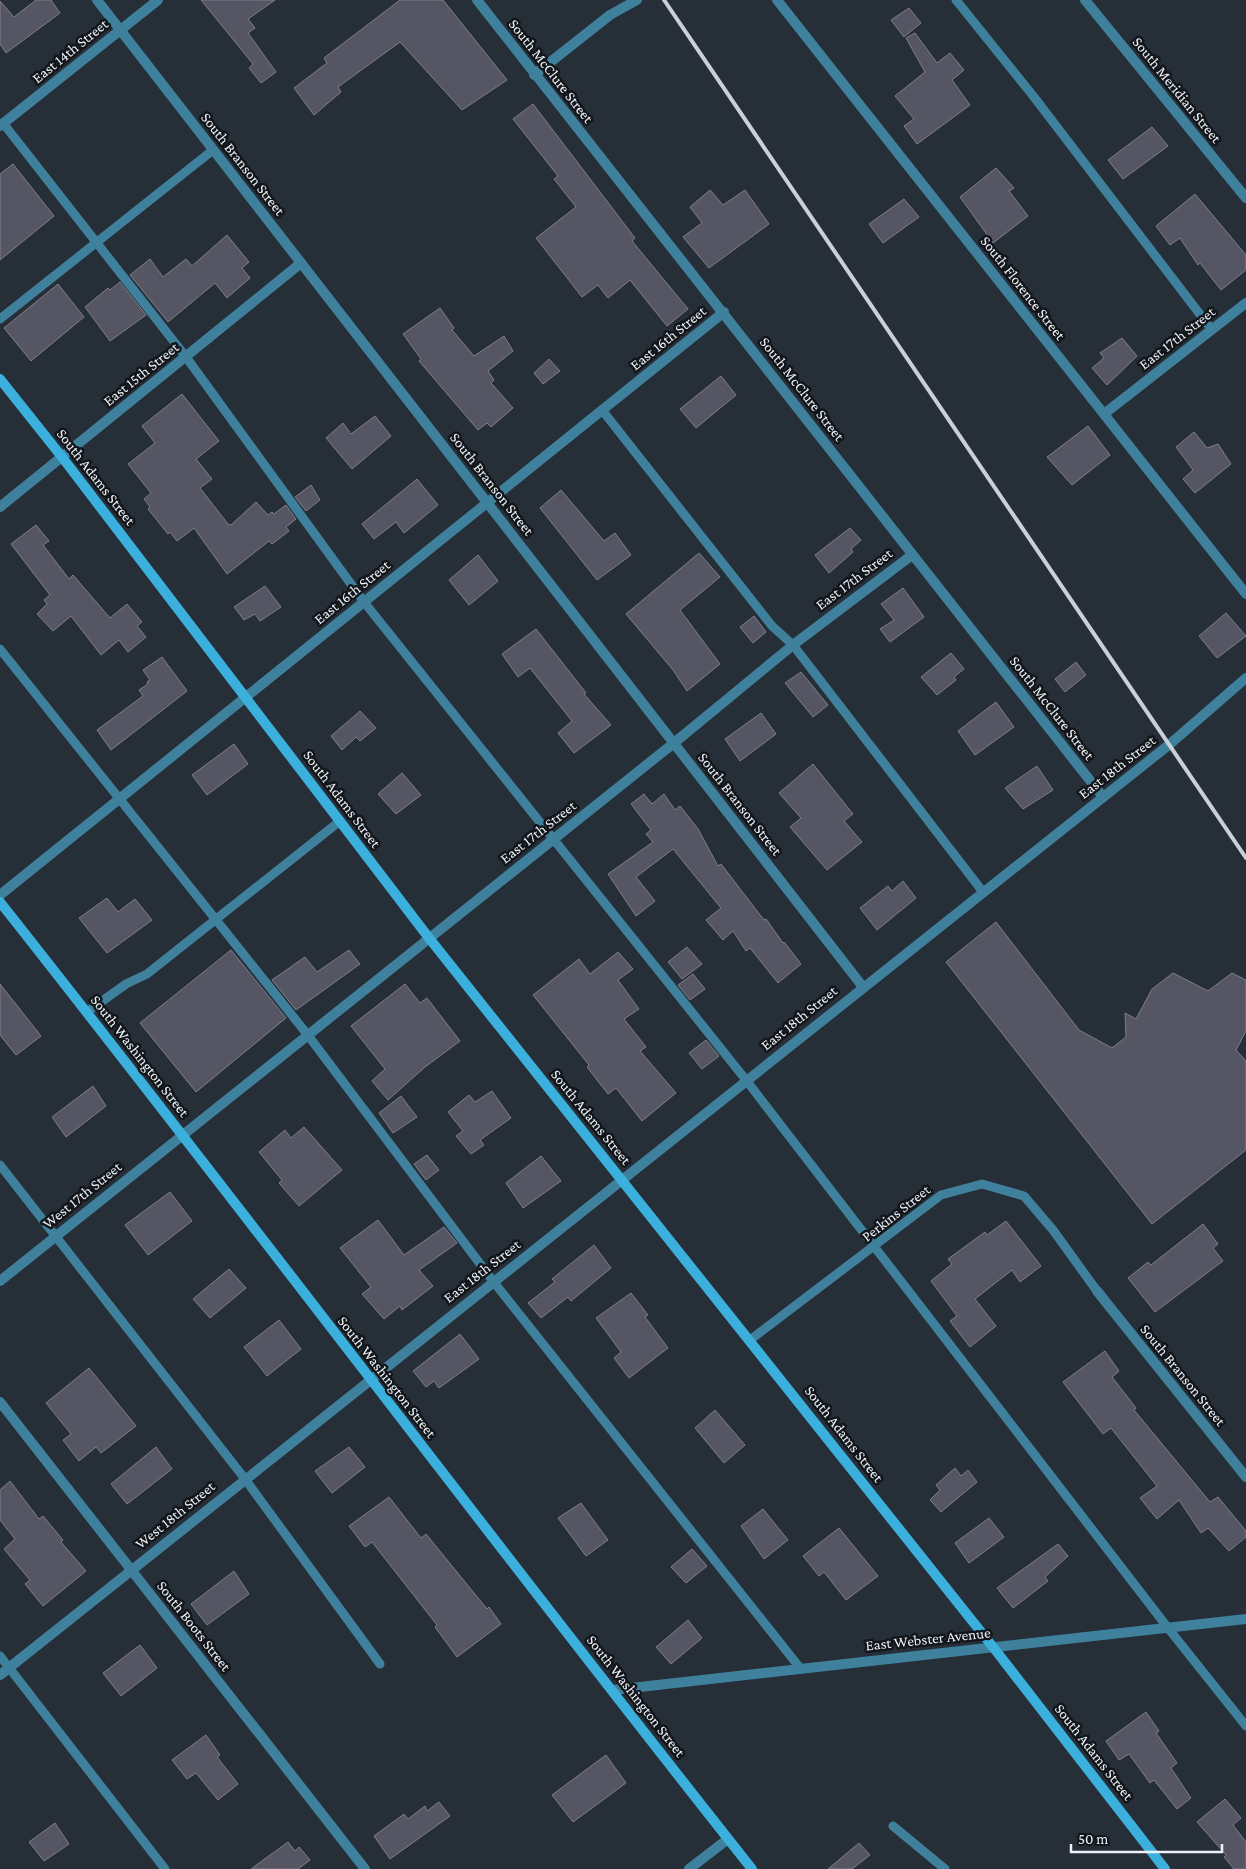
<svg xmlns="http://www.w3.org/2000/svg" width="1246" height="1869" font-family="'Crimson Pro',serif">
	<rect width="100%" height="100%" fill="#262e38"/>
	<g fill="#565563" stroke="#7f7e8d">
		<polygon points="36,0 51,0 60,13 6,53 0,44 0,1 14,17"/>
		<polygon points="201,0 275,0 248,19 255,28 248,33 276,72 261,83 249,68 253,64"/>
		<polygon points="400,0 443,0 507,80 462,110 400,42 338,87 341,92 314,115 294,88 327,63 324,58"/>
		<polygon points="909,8 921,23 904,37 891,20"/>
		<polygon points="915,33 937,63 950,53 964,70 952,80 970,105 917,144 904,126 914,119 895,96 925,72 906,38"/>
		<polygon points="533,104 635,238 632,241 688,309 667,326 630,280 608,298 598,285 582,297 536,238 576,207 554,179 558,176 513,119"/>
		<polygon points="1152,127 1168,146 1123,179 1108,160"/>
		<polygon points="13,164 54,216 0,260 0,174"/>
		<polygon points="996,168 1014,188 1009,191 1028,216 993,243 960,197"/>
		<polygon points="710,190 723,205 745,190 769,224 709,268 683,237 702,223 690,207"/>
		<polygon points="1195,194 1246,255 1246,270 1221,290 1200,263 1198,265 1180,238 1170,245 1156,226"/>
		<polygon points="904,199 919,217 883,243 869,224"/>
		<polygon points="227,235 249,262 242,268 250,278 227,298 215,283 168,322 130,275 150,259 163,277 186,259 192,266"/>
		<polygon points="120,282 146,315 110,341 85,307 108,288 110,290"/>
		<polygon points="58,284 84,317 31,361 4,328"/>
		<polygon points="440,308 454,328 452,330 474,356 504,336 513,351 488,371 494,380 491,383 513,408 491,427 487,423 478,430 419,361 421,359 403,334"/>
		<polygon points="1122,338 1137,356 1107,385 1092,368 1104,358 1100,353"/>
		<polygon points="549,359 560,371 543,384 534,373"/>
		<polygon points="721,376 736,395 696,428 680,409"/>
		<polygon points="182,394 219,441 196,459 212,479 200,488 228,524 231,525 256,502 268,515 272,512 274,514 286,505 296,519 286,527 289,531 272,544 269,541 227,574 194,528 177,541 170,532 168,534 148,509 150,507 144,499 151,493 128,464 155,443 142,426"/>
		<polygon points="375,416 391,436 352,469 326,438 343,423 351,434"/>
		<polygon points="1088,426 1110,455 1072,485 1047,457"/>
		<polygon points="1194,432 1207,448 1218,444 1231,464 1195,493 1183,479 1193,470 1176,447"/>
		<polygon points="417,479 438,505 404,533 396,522 374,539 362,524"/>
		<polygon points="311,485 320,500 306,511 295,497"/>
		<polygon points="561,490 604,541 615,533 631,555 597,580 540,508"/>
		<polygon points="36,525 49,541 43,545 69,579 73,575 110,618 127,604 142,622 137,626 146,637 128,652 119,640 101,655 71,616 53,631 37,614 47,604 44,600 50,595 11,544"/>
		<polygon points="850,528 861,540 851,549 853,552 829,573 815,555"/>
		<polygon points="699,553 720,577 680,610 720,664 687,691 673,670 626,614"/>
		<polygon points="478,555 498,581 469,605 449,580"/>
		<polygon points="265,586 281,607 260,621 255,614 244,620 234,607"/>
		<polygon points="903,588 924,617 890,642 880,629 894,620 881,604"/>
		<polygon points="1226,613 1246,636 1217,658 1199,636"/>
		<polygon points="754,616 766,632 753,643 740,627"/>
		<polygon points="536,629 586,693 584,694 611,725 574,753 558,733 572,721 530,668 518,677 502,654"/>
		<polygon points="951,653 964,669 954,677 956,680 937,695 921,677"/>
		<polygon points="162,657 187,691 111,750 97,730 143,696 139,690 148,684 147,682 150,680 143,670"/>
		<polygon points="1076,662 1086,675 1065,692 1055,679"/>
		<polygon points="801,672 828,705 813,717 785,683"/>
		<polygon points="996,702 1014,727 975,755 958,731"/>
		<polygon points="360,711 376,728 360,741 356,737 342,750 331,736"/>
		<polygon points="761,713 776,734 740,761 725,739"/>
		<polygon points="234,744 248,764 207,795 192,775"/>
		<polygon points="813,764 853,814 844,821 862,842 827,870 790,827 801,818 779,793"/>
		<polygon points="1037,766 1053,790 1023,809 1005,788"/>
		<polygon points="402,773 421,795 396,814 378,794"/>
		<polygon points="644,794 652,804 664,794 675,810 680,806 698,829 718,866 721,864 764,920 766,919 783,943 784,942 801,964 778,983 750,948 746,951 733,931 723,940 706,920 721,908 673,849 636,877 655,901 636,916 608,874 653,842 646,834 651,830 631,804"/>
		<polygon points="903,881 916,898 877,930 860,908 888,886 892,891"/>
		<polygon points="107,898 118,912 135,899 152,920 107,953 79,918"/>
		<polygon points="996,922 1079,1030 1112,1048 1126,1037 1125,1013 1136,1019 1152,989 1173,973 1208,991 1232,973 1246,980 1246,1031 1236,1050 1246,1061 1246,1150 1152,1224 946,962"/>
		<polygon points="687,947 702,964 682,979 668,962"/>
		<polygon points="231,950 286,1018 196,1092 140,1023"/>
		<polygon points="349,950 360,964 296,1010 272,980 305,957 317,972"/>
		<polygon points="618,952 633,969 618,980 639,1009 624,1019 646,1047 640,1051 676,1093 642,1121 616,1088 608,1094 587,1067 589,1065 533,995 579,959 590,974"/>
		<polygon points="693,974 705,989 690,1000 678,985"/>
		<polygon points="0,984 41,1036 16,1055 0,1035"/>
		<polygon points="405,984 420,1003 427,998 460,1041 425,1067 388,1100 372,1081 385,1069 351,1026"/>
		<polygon points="706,1040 719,1056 702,1069 689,1053"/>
		<polygon points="93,1086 106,1106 66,1137 52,1117"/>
		<polygon points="492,1091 511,1118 480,1140 484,1145 471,1154 456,1136 463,1131 448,1112 469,1095 475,1102"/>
		<polygon points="401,1096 417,1117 393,1133 379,1113"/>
		<polygon points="304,1127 342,1170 299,1206 279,1183 282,1180 259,1152 285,1130 291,1138"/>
		<polygon points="427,1155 439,1170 426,1180 414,1164"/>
		<polygon points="541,1156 561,1181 523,1208 506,1183"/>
		<polygon points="170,1192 192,1221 148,1255 125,1225"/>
		<polygon points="378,1220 404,1255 444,1227 457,1243 419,1270 433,1286 402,1310 400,1306 384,1319 362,1294 371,1287 340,1248"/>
		<polygon points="1006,1221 1041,1266 1020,1282 1012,1270 975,1299 996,1326 970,1347 950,1321 957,1316 931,1281 952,1264 948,1259 985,1232 987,1235"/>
		<polygon points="1203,1224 1218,1244 1213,1248 1223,1261 1155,1312 1128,1278 1148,1262 1151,1265"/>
		<polygon points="594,1245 611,1268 571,1301 568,1297 541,1318 528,1303 555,1282 552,1279"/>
		<polygon points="229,1269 246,1288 210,1318 193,1299"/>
		<polygon points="631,1293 648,1315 645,1317 668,1348 629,1378 614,1358 621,1352 596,1318"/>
		<polygon points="279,1320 301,1349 267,1376 244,1347"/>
		<polygon points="460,1334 479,1359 439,1388 434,1381 426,1387 413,1371"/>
		<polygon points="1105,1351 1119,1371 1112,1377 1136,1408 1134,1410 1210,1502 1218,1497 1246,1531 1246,1537 1229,1551 1208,1528 1201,1533 1179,1500 1157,1519 1140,1498 1157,1486 1111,1428 1103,1434 1063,1382"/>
		<polygon points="89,1368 136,1426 101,1453 96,1447 79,1461 63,1440 71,1434 46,1403"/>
		<polygon points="715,1410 745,1445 724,1463 695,1428"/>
		<polygon points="156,1447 172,1469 127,1504 111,1484"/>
		<polygon points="349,1447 365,1467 332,1493 315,1471"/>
		<polygon points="955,1468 961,1476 968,1470 977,1482 941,1512 930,1500 940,1490 936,1485"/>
		<polygon points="10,1481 39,1519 43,1516 63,1540 61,1542 86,1571 43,1606 25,1584 30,1580 4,1549 15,1539 0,1520 0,1490"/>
		<polygon points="389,1497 421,1538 426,1534 487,1609 489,1607 501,1624 457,1657 435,1627 437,1625 372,1542 365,1547 349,1526"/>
		<polygon points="581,1503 608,1540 586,1556 558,1518"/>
		<polygon points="763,1509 788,1540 764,1559 741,1526"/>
		<polygon points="989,1518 1004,1537 969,1563 955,1543"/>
		<polygon points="839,1528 878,1576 846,1600 824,1572 819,1576 803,1556"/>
		<polygon points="1058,1544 1068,1556 1045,1577 1048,1581 1013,1608 997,1588"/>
		<polygon points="692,1549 707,1566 686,1583 671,1567"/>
		<polygon points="234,1571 249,1594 207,1625 191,1604"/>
		<polygon points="688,1620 702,1638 671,1664 656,1647"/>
		<polygon points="140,1645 157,1668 121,1696 103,1673"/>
		<polygon points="1146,1712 1159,1731 1156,1733 1177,1763 1171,1768 1191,1798 1177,1809 1154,1780 1150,1783 1129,1754 1119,1760 1106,1741"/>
		<polygon points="206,1735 220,1755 217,1757 238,1784 218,1800 196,1773 187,1779 172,1760"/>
		<polygon points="606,1755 626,1783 573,1822 552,1795"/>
		<polygon points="1225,1799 1241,1818 1233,1825 1246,1842 1246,1869 1234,1869 1224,1857 1226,1855 1197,1822"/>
		<polygon points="439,1802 450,1816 390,1859 374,1836 404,1814 408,1819 425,1806 427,1811"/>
		<polygon points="55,1823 69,1844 44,1861 29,1842"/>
		<polygon points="288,1842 295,1851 299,1847 310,1860 298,1869 251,1869"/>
		<polygon points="859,1843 870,1855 852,1869 828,1869"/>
	</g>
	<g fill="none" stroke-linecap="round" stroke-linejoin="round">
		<g stroke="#3f819d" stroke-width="9">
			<polyline points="956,0 1034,97 1212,330"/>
			<polyline points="3,123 186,357 364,602 746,1080 1168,1628 1246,1726"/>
			<polyline points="0,319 213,150"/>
			<polyline points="602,410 772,626 793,645 983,892"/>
			<polyline points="0,649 307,1034 493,1281 800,1668"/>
			<polyline points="87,1012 126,984 147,974 340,821"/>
			<polyline points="0,1165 245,1479 380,1664"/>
			<polyline points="750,1340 941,1195 982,1184 1024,1196 1053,1230 1097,1291"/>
			<polyline points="0,1656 165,1869"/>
			<polyline points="893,1826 945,1869"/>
		</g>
		<g stroke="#3f819d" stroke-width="10">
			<polyline points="97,0 863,987"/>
			<polyline points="477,0 1103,797"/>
			<polyline points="777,0 1246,594"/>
			<polyline points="1085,0 1246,198"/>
			<polyline points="534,75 610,15 637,0"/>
			<polyline points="0,126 158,0"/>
			<polyline points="1104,414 1246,303"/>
			<polyline points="0,507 301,263"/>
			<polyline points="0,895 724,312"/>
			<polyline points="0,1281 674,743 793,645 912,555"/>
			<polyline points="1097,1291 1246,1477"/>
			<polyline points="0,1402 365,1869"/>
			<polyline points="0,1675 1170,744 1246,678"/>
			<polyline points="613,1690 1246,1619"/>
			<polyline points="689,1869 728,1839"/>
		</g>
		<g stroke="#3cb0dd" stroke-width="10">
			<polyline points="0,379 62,457 429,938 993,1647 1165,1869"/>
			<path d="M 0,902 C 253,1222 498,1549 752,1869"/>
		</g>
		<polyline stroke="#cad0d7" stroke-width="4" points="664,0 1246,858"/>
	</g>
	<g text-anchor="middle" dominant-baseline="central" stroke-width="5" stroke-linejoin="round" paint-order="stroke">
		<g font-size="15" fill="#edf2f9" stroke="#12161a">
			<text transform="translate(70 51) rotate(-39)">East 14th Street</text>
			<text transform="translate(551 71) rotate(52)">South McClure Street</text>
			<text transform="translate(1177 90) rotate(51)">South Meridian Street</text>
			<text transform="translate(243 164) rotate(52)">South Branson Street</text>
			<text transform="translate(1023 288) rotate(52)">South Florence Street</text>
			<text transform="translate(668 338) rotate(-39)">East 16th Street</text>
			<text transform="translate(1177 338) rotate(-38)">East 17th Street</text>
			<text transform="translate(141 374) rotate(-39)">East 15th Street</text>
			<text transform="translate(802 389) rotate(52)">South McClure Street</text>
			<text transform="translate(96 477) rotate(52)">South Adams Street</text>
			<text transform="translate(492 484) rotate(52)">South Branson Street</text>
			<text transform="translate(854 579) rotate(-37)">East 17th Street</text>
			<text transform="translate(352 592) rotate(-39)">East 16th Street</text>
			<text transform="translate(1052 708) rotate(52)">South McClure Street</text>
			<text transform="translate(1117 767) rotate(-38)">East 18th Street</text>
			<text transform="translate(342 799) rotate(53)">South Adams Street</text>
			<text transform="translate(740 804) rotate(52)">South Branson Street</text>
			<text transform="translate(538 832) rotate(-38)">East 17th Street</text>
			<text transform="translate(799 1018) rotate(-39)">East 18th Street</text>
			<text transform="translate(140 1056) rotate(52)">South Washington Street</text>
			<text transform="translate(591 1117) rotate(51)">South Adams Street</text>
			<text transform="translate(82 1195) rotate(-39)">West 17th Street</text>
			<text transform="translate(896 1213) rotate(-38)">Perkins Street</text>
			<text transform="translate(482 1271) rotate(-38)">East 18th Street</text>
			<text transform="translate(1183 1375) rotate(51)">South Branson Street</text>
			<text transform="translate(387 1377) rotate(52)">South Washington Street</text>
			<text transform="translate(844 1434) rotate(52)">South Adams Street</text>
			<text transform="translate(175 1515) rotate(-39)">West 18th Street</text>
			<text transform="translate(194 1626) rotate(52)">South Boots Street</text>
			<text transform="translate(928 1639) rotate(-6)">East Webster Avenue</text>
			<text transform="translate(636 1696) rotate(52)">South Washington Street</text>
			<text transform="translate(1094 1752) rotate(52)">South Adams Street</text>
		</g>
	</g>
	<path d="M1071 1844v8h151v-8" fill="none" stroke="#edf2f9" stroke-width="2.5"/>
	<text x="1078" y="1844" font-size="15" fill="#edf2f9" stroke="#12161a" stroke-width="4" paint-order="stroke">50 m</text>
</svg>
